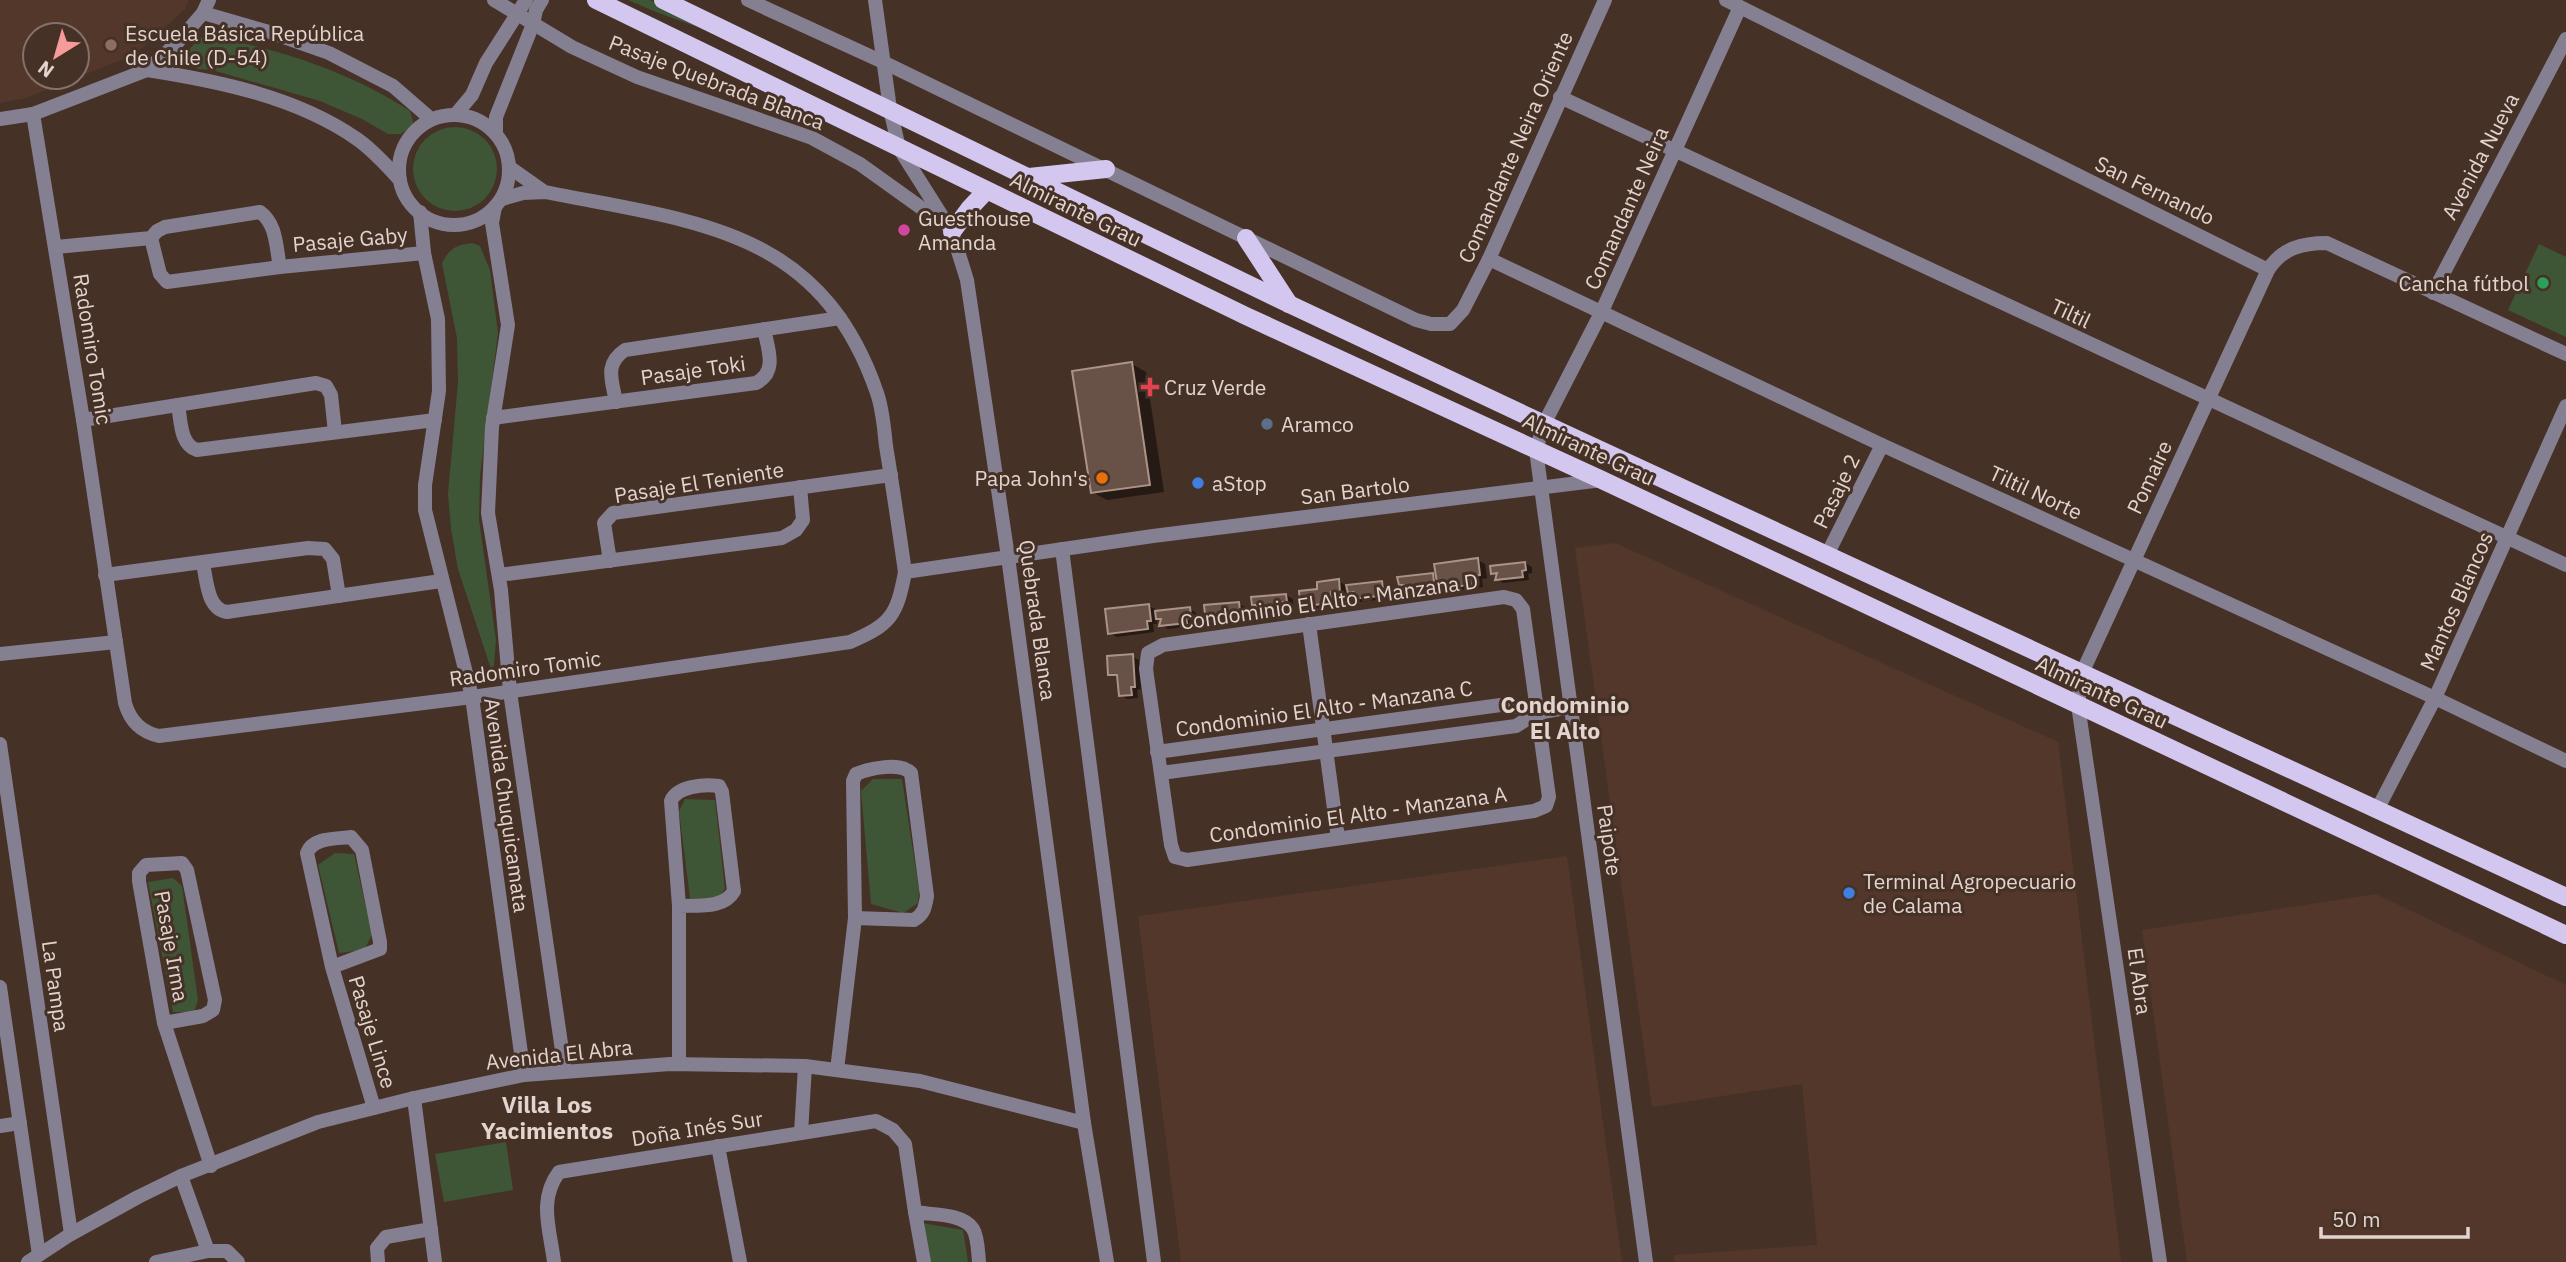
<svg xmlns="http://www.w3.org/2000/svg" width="2566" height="1262" font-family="'IBM Plex Sans',sans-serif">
	<rect width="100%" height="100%" fill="#463127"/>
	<g fill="#53372b" fill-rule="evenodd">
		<path d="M 0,0 L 189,0 L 185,9 L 134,55 L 26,98 L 0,103 ZM 35,35 L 77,35 L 77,77 L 35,77 Z"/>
		<polygon points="1615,543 2058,742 2121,1262 1675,1262 1674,1255 1817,1245 1802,1084 1652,1107 1575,548"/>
		<polygon points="1567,856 1622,1262 1181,1262 1138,916"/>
		<polygon points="2376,894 2566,985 2566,1262 2187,1262 2142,930"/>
	</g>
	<g fill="#3e5636">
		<polygon points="628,0 650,0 730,39 656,12"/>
		<path d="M 204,35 C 276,48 349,71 410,111 L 414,125 L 401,134 L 388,134 L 362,119 L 320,101 L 212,70 L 198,69 L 187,62 L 186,52 Z"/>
		<circle cx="455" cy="169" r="42"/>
		<path d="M 472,243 L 480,246 L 490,270 L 498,333 L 480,476 L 479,520 L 496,640 L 493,675 L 458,569 L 451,529 L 448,494 L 458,382 L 457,338 L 442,263 C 450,248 456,245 472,243 Z"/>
		<polygon points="2539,244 2566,257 2566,337 2508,310"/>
		<polygon points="873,779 902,779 919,890 918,903 903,913 871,904 861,791"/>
		<polygon points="685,799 715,800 725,889 718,898 690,898 679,811"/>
		<polygon points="335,853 354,854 372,935 364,950 339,953 318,865"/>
		<polygon points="173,878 182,886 198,1000 194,1012 173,1012 148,882"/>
		<polygon points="506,1142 513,1190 444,1202 435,1154"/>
		<polygon points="922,1223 963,1230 968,1262 930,1262"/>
	</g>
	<g fill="#0007">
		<polygon points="1132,364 1146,372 1164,492 1107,500 1092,492"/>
		<polygon points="1478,560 1485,564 1487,578 1482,579 1483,587 1446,592 1439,585 1435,585 1436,592 1411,595 1404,591 1405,587 1400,584 1432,575 1438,578"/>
		<polygon points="1525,563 1532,567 1532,573 1528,574 1529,580 1503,583 1497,579 1498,575 1493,572"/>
		<polygon points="1338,581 1345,585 1346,595 1338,595 1338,606 1313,608 1301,601"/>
		<polygon points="1381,583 1388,587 1389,592 1384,593 1385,599 1360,602 1353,598 1354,595 1349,592"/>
		<polygon points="1286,595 1293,599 1293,605 1289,605 1289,612 1264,615 1258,611 1258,607 1253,604"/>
		<polygon points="1239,604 1245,607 1246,613 1242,614 1243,620 1217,623 1211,619 1211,615 1207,613"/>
		<polygon points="1149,606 1155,609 1156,613 1190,609 1196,613 1197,619 1192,620 1193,626 1168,629 1161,625 1162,621 1156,617 1157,624 1153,624 1154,632 1117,637 1110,633"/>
		<polygon points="1132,656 1139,660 1141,689 1137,690 1138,698 1127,699 1120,695 1119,678 1110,674"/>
	</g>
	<g fill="#685147" stroke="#ac9287" stroke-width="2">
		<polygon points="1132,362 1150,485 1091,493 1072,371"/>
		<polygon points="1478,558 1480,575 1476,576 1477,584 1438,589 1434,564"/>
		<polygon points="1525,562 1526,570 1522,571 1523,577 1495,580 1497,573 1491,574 1490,566"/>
		<polygon points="1433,573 1434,582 1429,582 1430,589 1402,592 1404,585 1399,585 1397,577"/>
		<polygon points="1339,579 1340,592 1331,592 1332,603 1304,606 1305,601 1300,602 1299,591 1317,589 1317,582"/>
		<polygon points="1382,581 1383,589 1378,590 1379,596 1351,599 1353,592 1348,593 1346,585"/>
		<polygon points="1286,594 1287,602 1283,602 1283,609 1256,612 1257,605 1252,605 1251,597"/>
		<polygon points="1239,602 1240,610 1236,611 1237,617 1209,620 1210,613 1205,614 1204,605"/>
		<polygon points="1149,604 1151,621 1147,621 1148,629 1108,634 1105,609"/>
		<polygon points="1190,607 1191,616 1186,616 1187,623 1159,626 1161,619 1156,619 1155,611"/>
		<polygon points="1133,654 1135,687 1131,687 1132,695 1119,696 1117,675 1108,675 1107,656"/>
	</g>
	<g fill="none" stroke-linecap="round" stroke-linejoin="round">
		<g stroke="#857f92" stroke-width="14">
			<polyline points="494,0 572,47 637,77 812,138 860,164 941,222"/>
			<polyline points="1726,0 2268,270"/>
			<polyline points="203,13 269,32 329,53 393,86 431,119"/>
			<path d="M 147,70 C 218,81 297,97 357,139 C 373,150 387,166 400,180"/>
			<polyline points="1560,97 2566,565"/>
			<path d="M 33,114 L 83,420 L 125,703 C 130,721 141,732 159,736 L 472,697 L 850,642 C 890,625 897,616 905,572 C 899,530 893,488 886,446 C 884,429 883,410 877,393 C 820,227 694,222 545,192 L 523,193 L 502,199"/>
			<polyline points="456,114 472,95 486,63 526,0"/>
			<circle cx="454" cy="170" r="55"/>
			<polyline points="0,119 33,114 147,70 177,43 203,13 209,0"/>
			<polyline points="496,134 496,117 533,24 536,10 542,0"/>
			<polyline points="899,148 952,232 967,280 1008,557 1084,1123 1107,1262"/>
			<polyline points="509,167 543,191"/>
			<polyline points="495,207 492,223 508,325 492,427 488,513 501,590 510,692 565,1071"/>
			<polyline points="420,212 424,253 438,319 439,391 425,485 425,510 472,697 524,1075"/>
			<polyline points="151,238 160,274 167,282 280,267 424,253"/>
			<polyline points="1246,238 1416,320 1431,324 1450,324 1463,310 1489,259 1605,0"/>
			<path d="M 56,247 L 151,238 L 157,231 L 165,227 L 260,212 C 277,224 276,248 280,267"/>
			<polyline points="1489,259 1882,445 2435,698 2566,761"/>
			<polyline points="2433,293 2566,39"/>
			<path d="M 616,402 C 612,380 604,364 625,350 L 840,318"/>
			<path d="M 178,405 C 181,421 180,445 197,450 L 435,420"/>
			<path d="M 493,418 L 756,383 C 778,372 768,349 764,329"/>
			<polyline points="83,420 316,383 326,386 331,395 335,432"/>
			<polyline points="1062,549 1154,1262"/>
			<polyline points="1827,555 1882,445"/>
			<polyline points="610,561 604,523 613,513 891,475"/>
			<path d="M 203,564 C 207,581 207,609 227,612 L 441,581"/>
			<polyline points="905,572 1153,536 1602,480"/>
			<polyline points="105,575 308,548 325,549 333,559 339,596"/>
			<polyline points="499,575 782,538 796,530 803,520 800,487"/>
			<polygon points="1504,597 1516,600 1523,609 1549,797 1546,806 1534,811 1187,860 1175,857 1171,845 1146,669 1148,653 1163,645"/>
			<polyline points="1309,624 1338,838"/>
			<polyline points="0,654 116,642"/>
			<polyline points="2078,705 2160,1262"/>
			<polyline points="0,744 71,1234"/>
			<polyline points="1157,752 1508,704 1537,713"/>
			<polyline points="1161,773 1516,726 1537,713 1571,707"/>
			<polyline points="2377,810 2435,698 2566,406"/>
			<path d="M 679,906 C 698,905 724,909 734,891 L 722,792 L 719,786 C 704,784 677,786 671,801 L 679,906 L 679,1064"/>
			<path d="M 332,967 L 380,949 L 380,942 L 362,850 L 351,837 C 336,839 313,837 307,853 L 332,967 L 374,1108"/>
			<polyline points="0,987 39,1255"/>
			<polyline points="164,1023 203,1016 213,1010 215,1000 187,870 182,863 146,865 139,873 139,881 164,1023 211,1166"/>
			<path d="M 837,1070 L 855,918 L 853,781 L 856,774 C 870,768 900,762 911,773 L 927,896 C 925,908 924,914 914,920 L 855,918"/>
			<polyline points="414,1098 435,1262"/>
			<polyline points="0,1126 20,1123"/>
			<polyline points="801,1133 805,1066"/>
			<polyline points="718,1146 740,1262"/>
			<polyline points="181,1176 208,1251"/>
			<polyline points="28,1262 71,1234 138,1197 181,1176 318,1122 414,1098 524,1075 670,1064 805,1066 920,1081 1084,1123"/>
			<polyline points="156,1262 208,1251 227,1251 238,1262"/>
			<polyline points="378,1262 377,1248 386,1237 431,1229"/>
			<path d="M 554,1262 C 550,1229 538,1200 559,1172 L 876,1121 L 893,1130 L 905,1144 L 915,1212"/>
			<path d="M 924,1262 L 915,1212 C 931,1215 963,1213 973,1229 C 978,1237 978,1252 979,1262"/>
			<polyline points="1646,1262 1536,450 1544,424 1602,311 1740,7"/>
		</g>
		<g stroke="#857f92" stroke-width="14">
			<polyline points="748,0 883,62 1246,238"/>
			<polyline points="875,0 890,109 899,148"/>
			<path d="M 2078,705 L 2082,673 L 2268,270 C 2282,248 2302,243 2327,243 L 2566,354"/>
		</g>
		<g stroke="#d3c6ef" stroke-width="18">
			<polyline points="596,0 1246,316 1602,480 2566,935"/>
			<polyline points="663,0 1289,304 1544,424 2566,897"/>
			<polyline points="1029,177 1106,169"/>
			<polyline points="952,232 969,209 986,191"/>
			<polyline points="1246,238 1289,304"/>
		</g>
	</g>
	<circle fill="#8d6e63" stroke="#463127" stroke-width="2.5" cx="111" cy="45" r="7"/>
	<circle fill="#d1479c" stroke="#463127" stroke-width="2.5" cx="904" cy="230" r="7"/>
	<circle fill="#2e9e5b" stroke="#463127" stroke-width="2.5" cx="2543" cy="283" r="7"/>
	<path fill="#e0444e" stroke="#463127" stroke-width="2.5" d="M1146.5 376.5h7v7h7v7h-7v7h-7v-7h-7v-7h7z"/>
	<circle fill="#5c6f8a" stroke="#463127" stroke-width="2.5" cx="1267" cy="424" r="7"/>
	<circle fill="#e8710a" stroke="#463127" stroke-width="2.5" cx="1102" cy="478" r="7"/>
	<g fill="#3f7fe0" stroke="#463127" stroke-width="2.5">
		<circle cx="1198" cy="483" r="7"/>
		<circle cx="1849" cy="893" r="7"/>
	</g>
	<g text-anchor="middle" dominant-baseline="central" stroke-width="6" stroke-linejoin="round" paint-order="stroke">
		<g font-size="21" fill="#e2d4ce" stroke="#463127" text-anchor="start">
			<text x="125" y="33">Escuela Básica República<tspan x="125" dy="24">de Chile (D-54)</tspan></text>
			<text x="918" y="218">Guesthouse<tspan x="918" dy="24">Amanda</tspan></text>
			<text x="2529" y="283" text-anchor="end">Cancha fútbol</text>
			<text x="1164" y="387">Cruz Verde</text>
			<text x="1281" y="424">Aramco</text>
			<text x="1088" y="478" text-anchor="end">Papa John's</text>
			<text x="1212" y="483">aStop</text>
			<text x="1863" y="881">Terminal Agropecuario<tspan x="1863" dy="24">de Calama</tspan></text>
		</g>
		<g font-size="21" fill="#e2d4ce" stroke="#463127">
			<text transform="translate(717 82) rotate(21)">Pasaje Quebrada Blanca</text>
			<text transform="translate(1515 147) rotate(-66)">Comandante Neira Oriente</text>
			<text transform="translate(2480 156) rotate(-62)">Avenida Nueva</text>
			<text transform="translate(2155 190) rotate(26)">San Fernando</text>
			<text transform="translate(1626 208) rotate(-66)">Comandante Neira</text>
			<text transform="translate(1076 209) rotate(26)">Almirante Grau</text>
			<text transform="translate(350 239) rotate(-5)">Pasaje Gaby</text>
			<text transform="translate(2071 313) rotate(25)">Tiltil</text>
			<text transform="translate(93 349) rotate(81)">Radomiro Tomic</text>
			<text transform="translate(693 370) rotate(-8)">Pasaje Toki</text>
			<text transform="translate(1589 449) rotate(25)">Almirante Grau</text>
			<text transform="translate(2149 477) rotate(-65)">Pomaire</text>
			<text transform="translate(699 482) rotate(-9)">Pasaje El Teniente</text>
			<text transform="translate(1355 490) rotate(-7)">San Bartolo</text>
			<text transform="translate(1836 491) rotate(-64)">Pasaje 2</text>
			<text transform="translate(2036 492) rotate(25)">Tiltil Norte</text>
			<text transform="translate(1329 601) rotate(-8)">Condominio El Alto - Manzana D</text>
			<text transform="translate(2456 601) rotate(-66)">Mantos Blancos</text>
			<text transform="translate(1038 620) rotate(82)">Quebrada Blanca</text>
			<text transform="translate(525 668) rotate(-8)">Radomiro Tomic</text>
			<text transform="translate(2102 692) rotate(25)">Almirante Grau</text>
			<text transform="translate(1324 708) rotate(-8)">Condominio El Alto - Manzana C</text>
			<text transform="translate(507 805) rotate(82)">Avenida Chuquicamata</text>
			<text transform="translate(1358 814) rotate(-8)">Condominio El Alto - Manzana A</text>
			<text transform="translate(1610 840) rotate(82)">Paipote</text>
			<text transform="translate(172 946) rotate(80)">Pasaje Irma</text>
			<text transform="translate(2140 981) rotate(82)">El Abra</text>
			<text transform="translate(56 986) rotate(82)">La Pampa</text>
			<text transform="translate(373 1032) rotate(73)">Pasaje Lince</text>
			<text transform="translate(559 1054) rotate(-6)">Avenida El Abra</text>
			<text transform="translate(697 1128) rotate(-9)">Doña Inés Sur</text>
		</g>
		<g font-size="23" font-weight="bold" fill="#e2d4ce" stroke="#463127">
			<text x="1565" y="704">Condominio<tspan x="1565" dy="26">El Alto</tspan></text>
			<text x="547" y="1104">Villa Los<tspan x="547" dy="26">Yacimientos</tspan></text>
		</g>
	</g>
	<g transform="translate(56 56) rotate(217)"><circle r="33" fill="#463127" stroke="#84726a" stroke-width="2"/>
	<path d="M0-5L12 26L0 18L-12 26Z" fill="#f59b9a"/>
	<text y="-10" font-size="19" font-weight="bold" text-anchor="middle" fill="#e2d4ce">N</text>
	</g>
	<path d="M2321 1227v10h147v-10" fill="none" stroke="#e2d4ce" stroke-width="3.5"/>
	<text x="2332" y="1227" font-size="21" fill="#e2d4ce" stroke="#463127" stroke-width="5" paint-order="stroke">50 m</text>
</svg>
